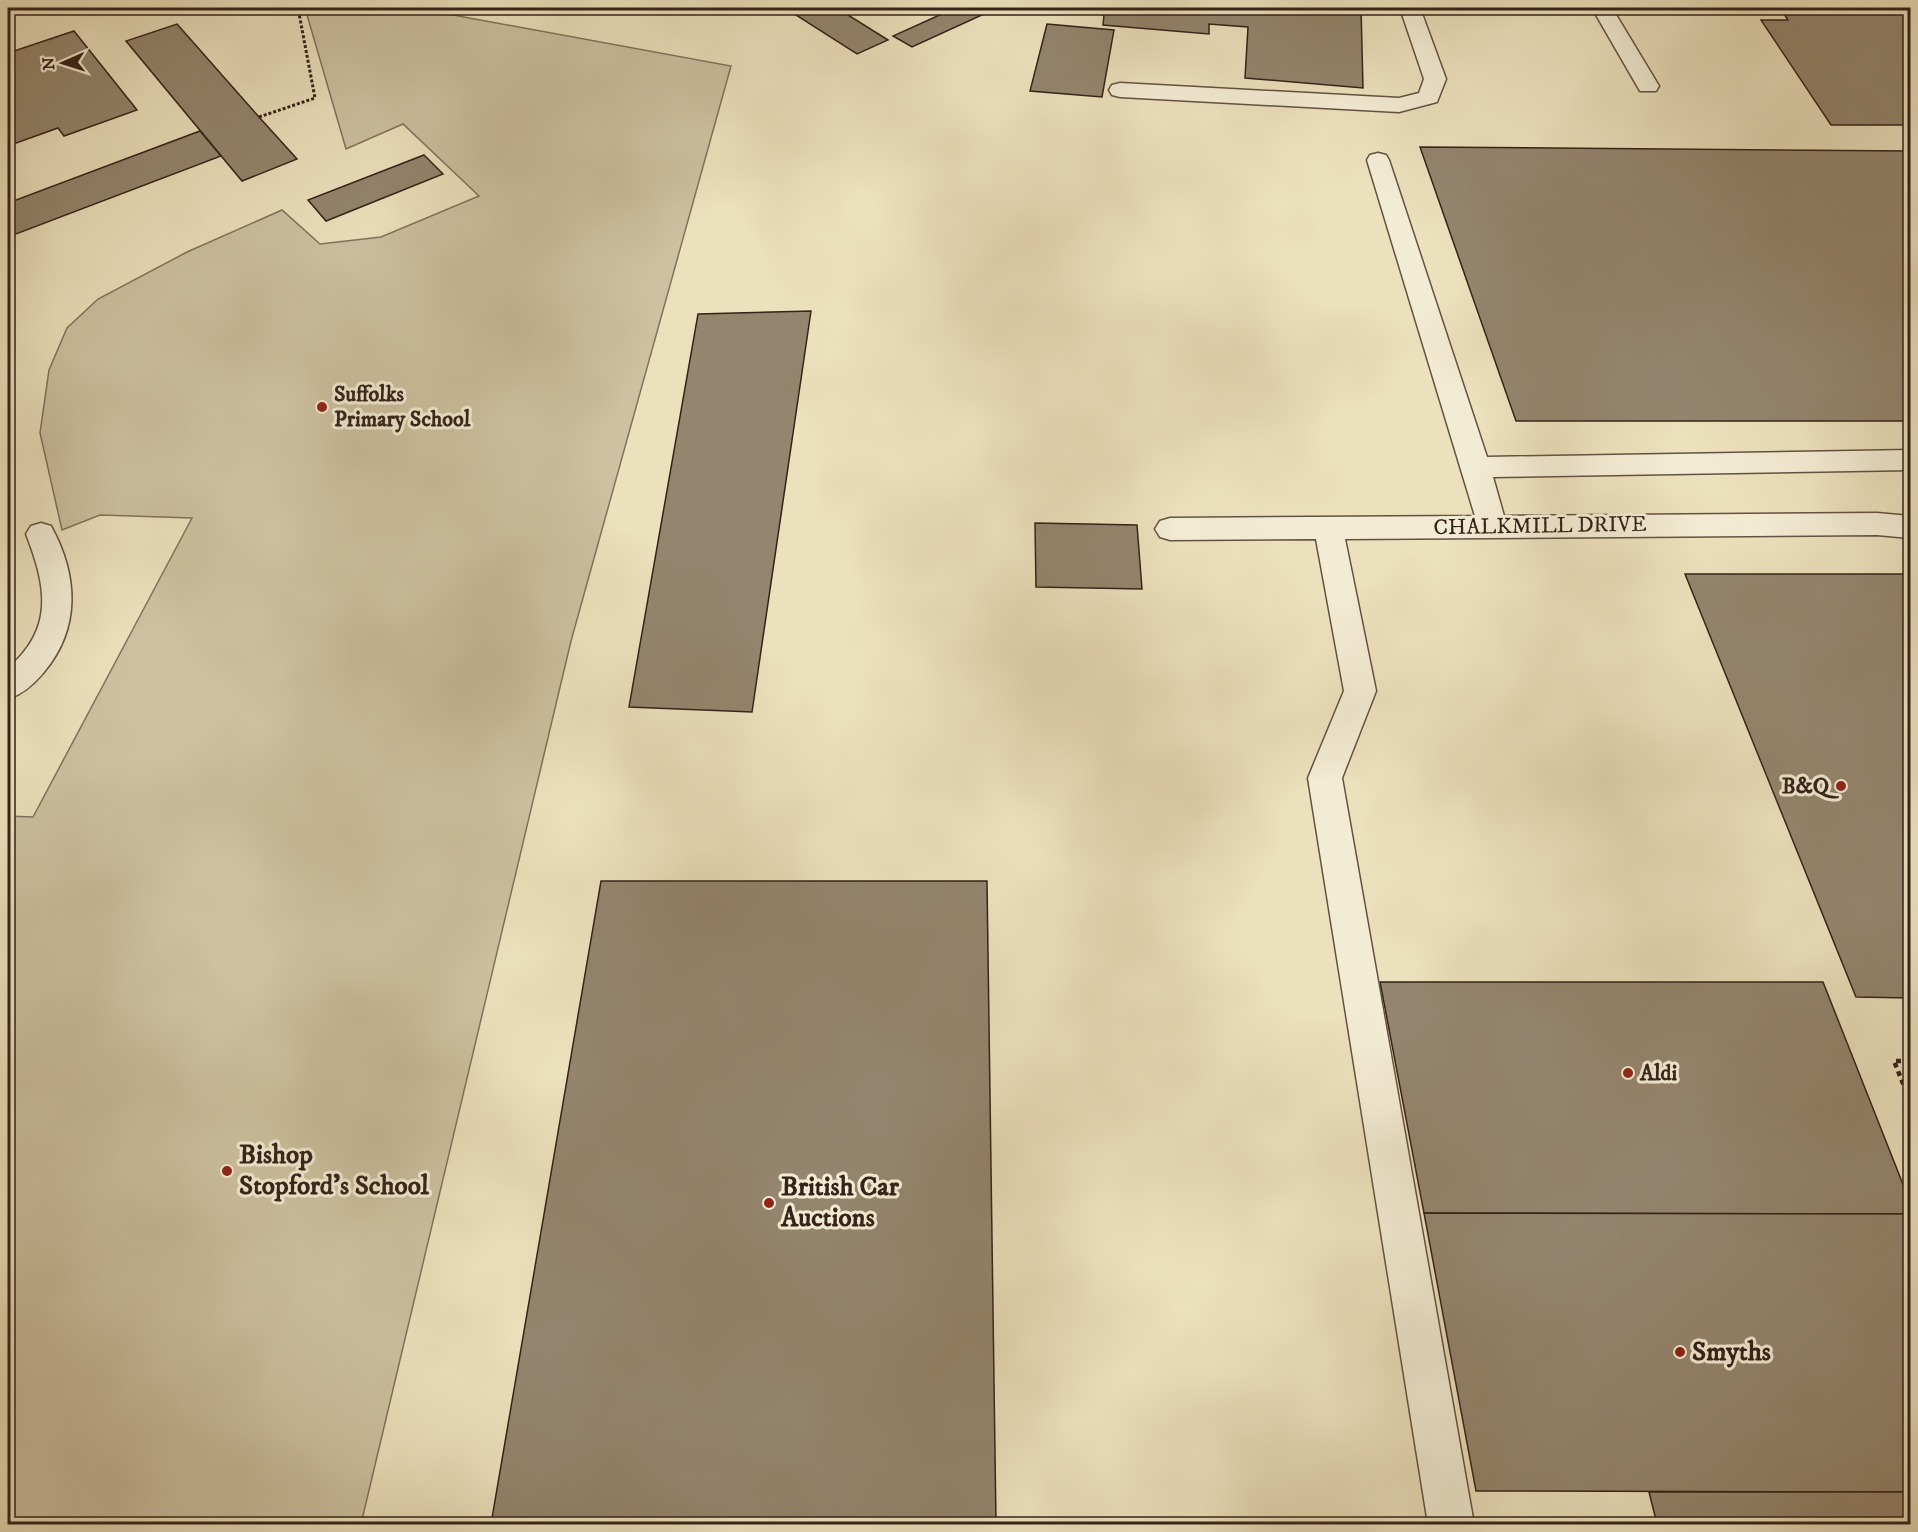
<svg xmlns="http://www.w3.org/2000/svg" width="1918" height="1532" font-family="'IM FELL DW Pica',serif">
	<rect width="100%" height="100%" fill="#ece1bd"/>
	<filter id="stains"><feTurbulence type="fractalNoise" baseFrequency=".00333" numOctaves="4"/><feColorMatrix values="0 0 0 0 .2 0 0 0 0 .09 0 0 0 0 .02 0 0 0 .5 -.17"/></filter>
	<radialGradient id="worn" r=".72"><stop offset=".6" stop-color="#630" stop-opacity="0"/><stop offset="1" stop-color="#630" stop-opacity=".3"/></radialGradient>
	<polygon fill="#cdc1a1" stroke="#81725d" stroke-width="1.5" points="305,8 415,8 731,66 571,641 361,1524 8,1524 8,816 33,817 192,518 100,515 62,530 40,433 49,370 67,328 98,299 187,252 282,210 320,244 381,237 479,196 403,124 346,149"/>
	<g fill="#94856e" stroke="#352219" stroke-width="1.5">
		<polygon points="785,8 837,8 888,40 857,54"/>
		<polygon points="955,8 997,8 912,47 893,36"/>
		<polygon points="1099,8 1361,8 1363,88 1245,78 1248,27 1209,24 1209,34 1103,25 1104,15 1098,14"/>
		<polygon points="1780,8 1910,8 1910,125 1831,125 1761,20 1788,20"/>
		<polygon points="177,24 259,117 297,159 242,181 126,41"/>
		<polygon points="1047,24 1114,30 1102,97 1030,91"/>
		<polygon points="74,31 137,110 64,136 58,128 8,146 8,53"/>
		<polygon points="200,131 221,156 8,237 8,203"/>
		<polygon points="1420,147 1910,151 1910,421 1516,421"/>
		<polygon points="424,155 443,174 326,221 308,200"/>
		<polygon points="811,311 752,712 629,707 698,314"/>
		<polygon points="1035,523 1137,525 1142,589 1036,587"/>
		<polygon points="1685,574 1910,574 1910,998 1856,997"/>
		<polygon points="601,881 987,881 996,1524 491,1524"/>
		<polygon points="1380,982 1823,982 1906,1192 1910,1214 1424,1213"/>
		<polygon points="1424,1213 1910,1214 1910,1492 1476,1491"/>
		<polygon points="1649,1492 1910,1492 1910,1524 1657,1524"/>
	</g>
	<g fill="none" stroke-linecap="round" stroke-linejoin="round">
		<g stroke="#635242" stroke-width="3">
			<g id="minor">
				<polygon points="1400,8 1420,8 1446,79 1437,102 1399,112 1120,97 1112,95 1109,90 1112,85 1120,83 1399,98 1419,93 1424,79"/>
				<polygon points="1592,8 1612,8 1659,86 1656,91 1640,91"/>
				<polygon points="1378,153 1386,155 1389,160 1487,457 1910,450 1910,470 1493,477 1504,516 1877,513 1910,516 1910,538 1877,535 1345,539 1376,691 1342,778 1474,1524 1428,1524 1308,778 1344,691 1316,539 1170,540 1160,537 1155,529 1160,521 1170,518 1475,516 1367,160 1370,155"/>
				<path d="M 41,523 L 51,526 C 78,575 81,628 44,672 C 34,684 23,694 8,699 L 8,668 C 55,628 46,586 26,534 L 31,526 Z"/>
			</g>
		</g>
		<polyline stroke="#352219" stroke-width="3" stroke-dasharray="3 2" stroke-linecap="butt" points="259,117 315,98 298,8"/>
		<polyline stroke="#352219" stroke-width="4.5" stroke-dasharray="5 4" stroke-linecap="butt" points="1910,1061 1894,1061 1910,1101"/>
		<use href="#minor" fill="#f3ecd4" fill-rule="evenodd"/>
	</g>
	<g fill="#8f2418" stroke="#f3ecd4" stroke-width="2">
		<circle cx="322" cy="407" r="6"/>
		<circle cx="1841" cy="786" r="6"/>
		<circle cx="1628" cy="1073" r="6"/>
		<circle cx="227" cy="1171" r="6"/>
		<circle cx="769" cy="1203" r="6"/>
		<circle cx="1680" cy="1352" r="6"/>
	</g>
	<g text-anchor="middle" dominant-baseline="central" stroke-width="6" stroke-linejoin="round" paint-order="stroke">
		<g font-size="22" font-weight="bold" fill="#352219" stroke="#f3ecd4" text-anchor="start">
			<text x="334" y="394">Suffolks<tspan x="334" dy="25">Primary School</tspan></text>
			<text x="1829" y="786" text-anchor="end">B&amp;Q</text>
			<text x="1640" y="1073">Aldi</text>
		</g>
		<g font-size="22" fill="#352219" stroke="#f3ecd4">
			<text transform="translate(1540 526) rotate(-1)">CHALKMILL DRIVE</text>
		</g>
		<g font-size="27" font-weight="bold" fill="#352219" stroke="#f3ecd4" text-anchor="start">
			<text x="239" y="1155">Bishop<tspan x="239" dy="31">Stopford's School</tspan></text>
			<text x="781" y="1187">British Car<tspan x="781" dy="31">Auctions</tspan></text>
			<text x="1692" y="1352">Smyths</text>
		</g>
	</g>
	<rect width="1918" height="1532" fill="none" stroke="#ece1bd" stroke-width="30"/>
	<rect x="9" y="9" width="1900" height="1514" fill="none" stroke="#352219" stroke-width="3"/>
	<rect x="15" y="15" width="1888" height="1502" fill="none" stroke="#352219" stroke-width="1.5"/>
	<g transform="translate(63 63) rotate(267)" stroke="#f3ecd4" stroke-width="4.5" paint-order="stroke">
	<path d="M0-4.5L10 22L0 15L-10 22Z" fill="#352219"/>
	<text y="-9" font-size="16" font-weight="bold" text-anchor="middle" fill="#352219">N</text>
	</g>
	<rect width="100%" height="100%" filter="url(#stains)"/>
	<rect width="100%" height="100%" fill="url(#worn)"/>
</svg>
